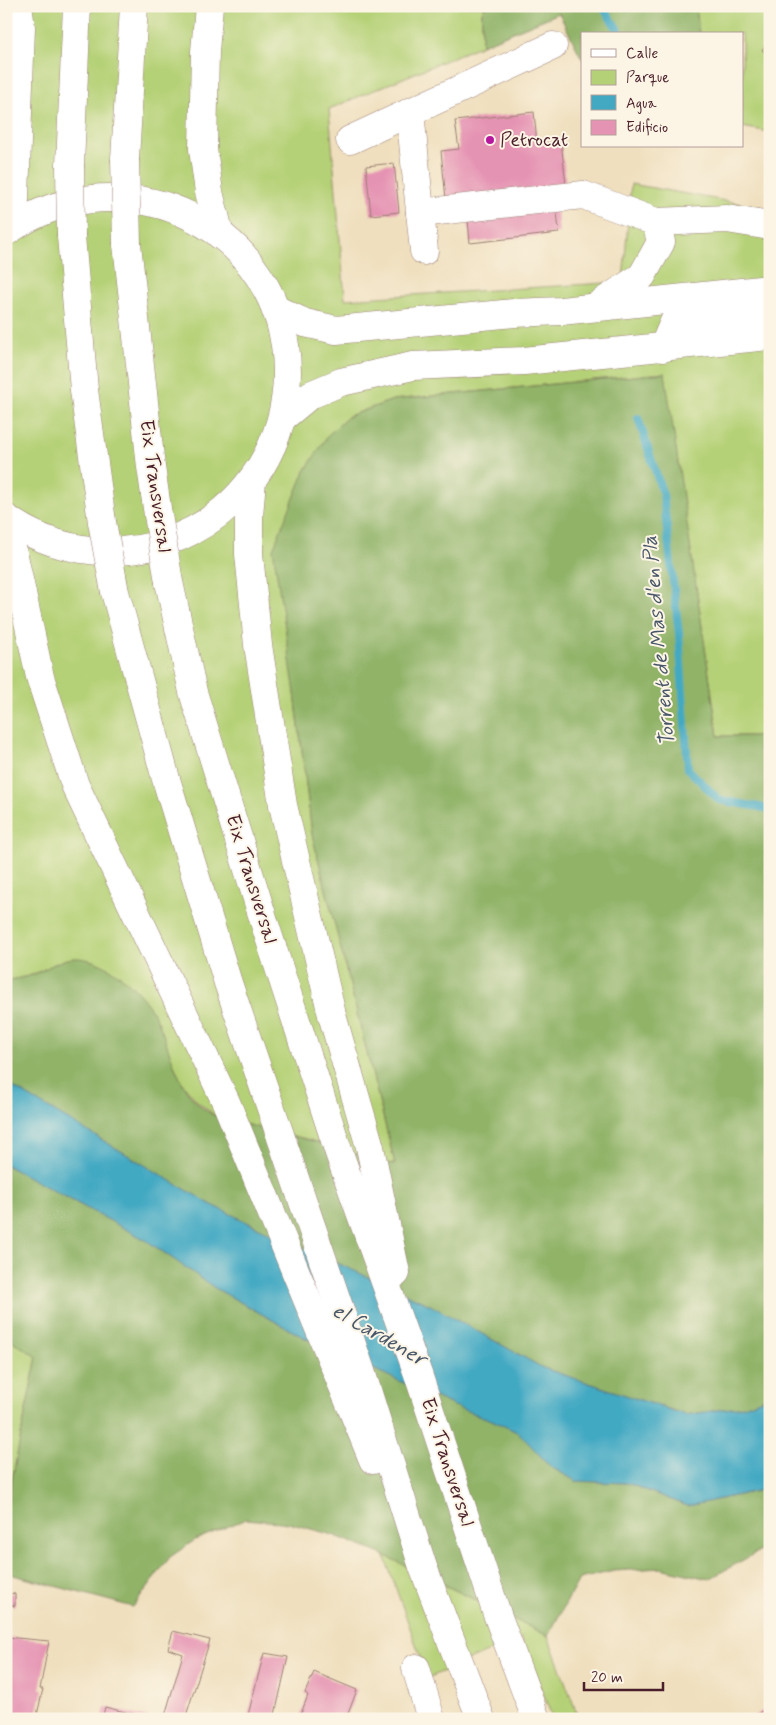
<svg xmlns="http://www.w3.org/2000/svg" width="776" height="1725" font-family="Mynerve,sans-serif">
	<rect width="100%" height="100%" fill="#fcf5e5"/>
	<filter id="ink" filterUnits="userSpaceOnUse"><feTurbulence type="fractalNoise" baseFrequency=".02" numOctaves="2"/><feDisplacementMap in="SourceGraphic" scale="10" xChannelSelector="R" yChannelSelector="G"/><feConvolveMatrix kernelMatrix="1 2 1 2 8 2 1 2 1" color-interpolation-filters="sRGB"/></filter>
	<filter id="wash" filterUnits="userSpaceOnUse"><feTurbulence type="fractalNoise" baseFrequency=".0096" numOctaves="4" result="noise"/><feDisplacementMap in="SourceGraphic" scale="20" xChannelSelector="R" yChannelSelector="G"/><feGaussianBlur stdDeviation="1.12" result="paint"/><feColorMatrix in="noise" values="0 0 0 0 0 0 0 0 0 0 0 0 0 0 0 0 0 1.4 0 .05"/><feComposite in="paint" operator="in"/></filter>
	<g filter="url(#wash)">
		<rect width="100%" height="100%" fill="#efdfbe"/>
		<g fill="#b5d177" stroke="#807851">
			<polygon points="6,6 485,6 482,13 482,45 329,109 345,299 623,282 631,184 770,209 770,736 718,736 664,373 393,400 349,416 295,693 312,834 395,1164 385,1163 306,1139 256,1128 214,1115 197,1101 181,1082 167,1048 159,1023 153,1013 139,994 64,960 29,976 6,981"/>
			<polygon points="696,6 770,6 770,132 742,127 742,34 699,34"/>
			<polygon points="6,1337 37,1356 6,1509"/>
			<polygon points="384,1555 548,1636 579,1719 553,1719 521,1637 428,1678"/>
		</g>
		<g fill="#90b368" stroke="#6d694a">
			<polygon points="485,6 696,6 699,34 582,34 582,59 559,13 482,45 482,13"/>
			<path d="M 665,373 L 718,736 L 770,736 L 770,1396 L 744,1406 L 686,1415 L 543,1368 L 430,1305 L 259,1228 L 210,1204 L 6,1083 L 6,981 C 14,979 21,978 29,976 C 45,971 60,957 78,958 C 111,960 145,994 158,1022 C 174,1057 176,1093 213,1115 C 220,1118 228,1119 235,1121 C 258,1128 282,1133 305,1139 C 332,1146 359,1155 385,1163 L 395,1164 L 312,834 L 295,693 L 273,549 L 305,471 L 328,435 L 349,416 L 393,400 Z"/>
			<polygon points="6,1165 146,1240 215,1288 305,1338 459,1408 492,1420 519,1433 551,1467 576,1481 627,1483 688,1506 770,1488 770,1545 709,1579 660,1568 614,1571 579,1579 548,1636 384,1555 333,1535 289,1523 246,1519 195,1540 170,1557 133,1607 6,1573 6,1509 37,1357 6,1337"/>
		</g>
		<polygon fill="#43a9c3" stroke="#466477" points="6,1083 210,1204 259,1228 430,1305 543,1368 686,1415 744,1406 770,1396 770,1488 688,1506 627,1483 576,1481 551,1467 519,1433 492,1420 459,1408 305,1338 215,1288 146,1240 6,1165"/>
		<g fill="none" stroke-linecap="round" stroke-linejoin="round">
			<g stroke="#43a9c3" stroke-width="8">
				<polyline points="602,6 621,34"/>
				<polyline points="638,418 663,495 679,634 688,769 719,800 770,809"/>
			</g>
		</g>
		<g id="blocks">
			<g fill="#e593b2">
				<polygon points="770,39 770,56 762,50"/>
				<polygon points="534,112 537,144 561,141 566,185 446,199 441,151 459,149 455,121"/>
				<polygon points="394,163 399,212 371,215 366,166"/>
				<polygon points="557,210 559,233 470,243 468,219"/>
				<polygon points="8,1593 15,1594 15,1606 6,1604"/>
				<polygon points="173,1631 210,1640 185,1719 164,1719 183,1654 168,1649"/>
				<polygon points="6,1637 49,1641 40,1689 43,1689 36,1719 6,1719"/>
				<polygon points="264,1653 288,1657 274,1719 247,1719"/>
				<polygon points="314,1672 357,1690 346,1719 299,1719 308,1695 305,1693"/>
				<polygon points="770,1706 770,1719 750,1719"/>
				<polygon points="105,1707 149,1718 149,1719 102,1719"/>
			</g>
		</g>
	</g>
	<g filter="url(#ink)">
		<use href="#blocks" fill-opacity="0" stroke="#9c7f74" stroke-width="1"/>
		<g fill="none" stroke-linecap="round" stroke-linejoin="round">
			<g stroke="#9c7f74" stroke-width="29">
				<g id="minor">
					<polyline points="410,112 424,251"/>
					<polyline points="350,140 553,46"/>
					<polyline points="420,213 583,195 656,222 727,219 770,226"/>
					<polyline points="597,306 642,276 661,242 656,222"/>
					<polyline points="416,1668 431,1719"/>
				</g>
			</g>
			<g stroke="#9c7f74" stroke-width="29">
				<g id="major">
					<path d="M 6,232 C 124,149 286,226 287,372 C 287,406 278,439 260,468 C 237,504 203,530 163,543 C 110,560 50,550 6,518"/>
					<polyline points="275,309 305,323 336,330 514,313 561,311 770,289"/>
					<polyline points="663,348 674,322 770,313"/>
					<polyline points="282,418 310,395 341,382 413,366 524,361 770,336"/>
				</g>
			</g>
			<g stroke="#9c7f74" stroke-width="29">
				<g id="highway">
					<polyline points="209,6 205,51 203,149 209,192 220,235"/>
					<polyline points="125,159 134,6"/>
					<polyline points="70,165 77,6"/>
					<polyline points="14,226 21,27 18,6"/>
					<polyline points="71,236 84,390 102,522"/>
					<polyline points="127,244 151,467 158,515"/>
					<polyline points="252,480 249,516 249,554 258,645 283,805 332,1015 370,1147 396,1273"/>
					<polyline points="6,537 14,556 40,677 75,785 226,1102 373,1460"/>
					<polyline points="169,582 193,692 268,934 339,1153 418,1374 497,1614 536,1719"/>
					<polyline points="115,592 166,779 228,983 360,1368 423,1567 481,1719"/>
				</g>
			</g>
			<use href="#minor" stroke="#fff" stroke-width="28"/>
			<use href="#major" stroke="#fff" stroke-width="28"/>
			<use href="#highway" stroke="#fff" stroke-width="28"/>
			<g stroke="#9c7f74" stroke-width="29" stroke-linecap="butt">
				<g id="highway-bridge">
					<polyline points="125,159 127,244"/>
					<polyline points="70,165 71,236"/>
					<polyline points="158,515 169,582"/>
					<polyline points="102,522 115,592"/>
				</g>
			</g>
			<use href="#highway-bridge" stroke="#fff" stroke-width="28"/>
		</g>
	</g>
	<circle fill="#b5179e" stroke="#fcf5e5" stroke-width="2" cx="490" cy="140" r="5"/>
	<g text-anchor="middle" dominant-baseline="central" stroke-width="4" stroke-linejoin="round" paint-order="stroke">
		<g font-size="20" fill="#4a1f2b" stroke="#fcf5e5" text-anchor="start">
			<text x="500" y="140">Petrocat</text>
		</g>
		<g font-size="20" fill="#4a1f2b" stroke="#fcf5e5">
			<text transform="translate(155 486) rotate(82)">Eix Transversal</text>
			<text transform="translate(251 879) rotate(73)">Eix Transversal</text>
			<text transform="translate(447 1462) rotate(72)">Eix Transversal</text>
		</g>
		<g font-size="21" font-style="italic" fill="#475668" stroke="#fcf5e5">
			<text transform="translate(659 641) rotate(-95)">Torrent de Mas d'en Pla</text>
			<text transform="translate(379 1335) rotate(30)">el Cardener</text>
		</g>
	</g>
	<rect width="776" height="1725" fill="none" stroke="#fcf5e5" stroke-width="25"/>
	<rect x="581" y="32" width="162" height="115" fill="#fcf5e5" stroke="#b59f9b"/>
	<rect x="591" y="49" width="25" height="8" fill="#ffffff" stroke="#b59f9b"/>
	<text x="626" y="58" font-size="15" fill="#4a1f2b">Calle</text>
	<rect x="591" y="70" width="25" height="15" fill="#b5d177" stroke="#b59f9b"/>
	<text x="626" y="82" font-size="15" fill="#4a1f2b">Parque</text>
	<rect x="591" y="95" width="25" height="15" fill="#43a9c3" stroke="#b59f9b"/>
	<text x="626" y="108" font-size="15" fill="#4a1f2b">Agua</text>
	<rect x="591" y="120" width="25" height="15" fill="#e593b2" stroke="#b59f9b"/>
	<text x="626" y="132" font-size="15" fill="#4a1f2b">Edificio</text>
	<path d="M584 1682v8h79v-8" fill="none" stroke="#4a1f2b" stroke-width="2.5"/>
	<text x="591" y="1682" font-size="15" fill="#4a1f2b" stroke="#fcf5e5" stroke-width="4" paint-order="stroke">20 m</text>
</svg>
